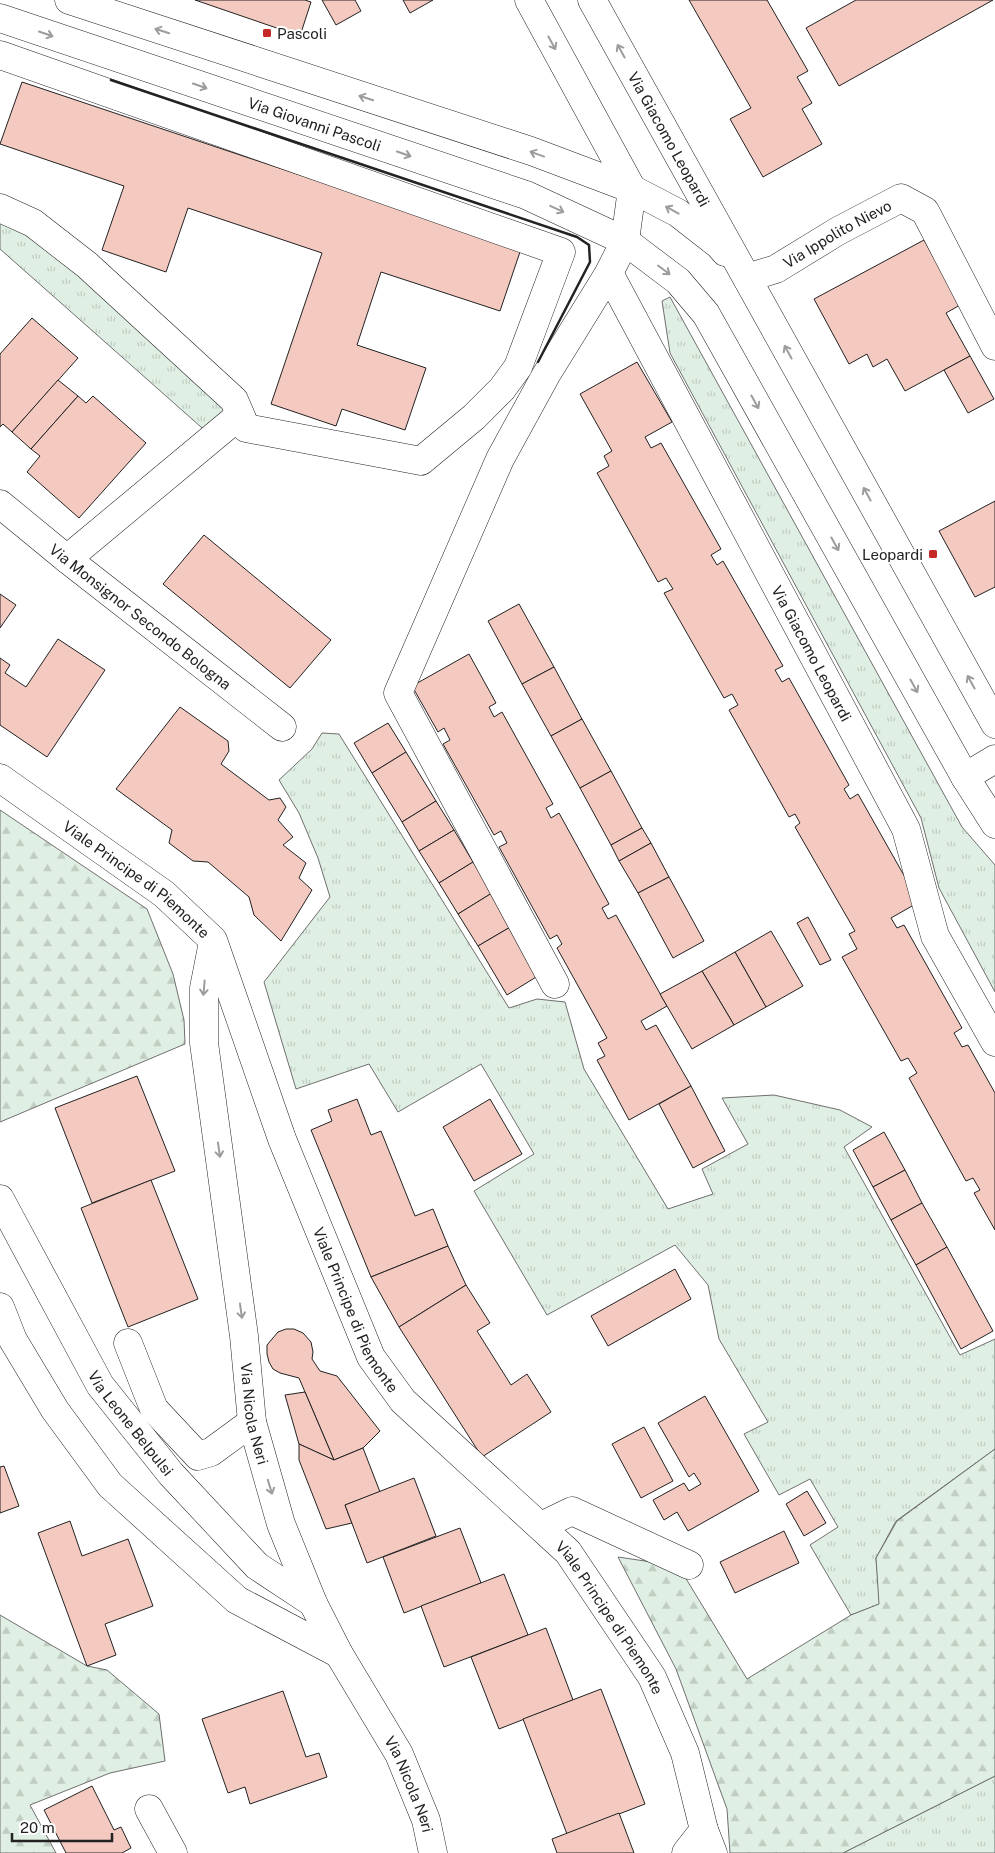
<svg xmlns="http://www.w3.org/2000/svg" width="995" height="1853" font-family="'Public Sans',sans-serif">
	<defs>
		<pattern id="grass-tufts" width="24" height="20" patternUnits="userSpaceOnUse" patternTransform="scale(1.25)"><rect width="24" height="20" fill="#e0efe3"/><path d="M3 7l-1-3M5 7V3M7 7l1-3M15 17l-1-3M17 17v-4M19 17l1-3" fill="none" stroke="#c0cdc2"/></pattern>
		<pattern id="forest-firs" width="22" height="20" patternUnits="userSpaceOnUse" patternTransform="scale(1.25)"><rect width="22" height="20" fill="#e0efe3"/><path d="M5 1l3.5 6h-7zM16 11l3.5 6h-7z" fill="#c0cdc2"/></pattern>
	</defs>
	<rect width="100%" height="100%" fill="#fff"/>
	<g fill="url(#grass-tufts)" stroke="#6f6f6f">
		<polygon points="0,213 26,226 233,411 210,435 0,249"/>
		<polygon points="670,297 962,827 995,865 995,992 939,888 921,818 670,353 662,301"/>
		<polygon points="322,733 339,734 509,1008 537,999 565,1002 584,1069 668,1209 713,1194 702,1169 748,1144 722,1098 774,1095 840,1110 872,1127 844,1147 960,1355 995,1339 995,1449 896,1521 876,1558 880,1604 851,1615 810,1545 838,1527 810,1479 779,1495 744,1434 768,1422 719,1339 708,1285 675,1245 547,1315 474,1191 534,1154 481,1064 398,1112 369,1064 296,1089 264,982 330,897 318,858 299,813 279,780 312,749"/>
		<polygon points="995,1776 995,1853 843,1853"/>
	</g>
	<g fill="url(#forest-firs)" stroke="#6f6f6f">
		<polygon points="0,810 147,909 173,974 184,1020 185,1044 0,1122"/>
		<polygon points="995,1449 995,1776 843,1853 730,1853 727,1809 676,1669 618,1557 665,1564 685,1577 747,1679 851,1615 879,1604 876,1558 897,1521"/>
		<polygon points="0,1615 87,1666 107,1670 159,1714 165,1761 110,1773 30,1805 56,1853 0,1853"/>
	</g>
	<g fill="#f3c9c0" stroke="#222">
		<polygon points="195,0 305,0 311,2 300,36"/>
		<polygon points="322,0 355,0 361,11 336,25"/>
		<polygon points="403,0 433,0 410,13"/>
		<polygon points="689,0 767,0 808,71 797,77 812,103 802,109 822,144 763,177 730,119 751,108"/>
		<polygon points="856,0 993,0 839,86 806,28"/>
		<polygon points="22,82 521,249 500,311 381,272 357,345 426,368 405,430 342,409 336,426 271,404 322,253 188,208 166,272 102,250 124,186 0,144"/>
		<polygon points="924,240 960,305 946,313 970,356 905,391 887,359 873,367 867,354 849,364 814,299"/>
		<polygon points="32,318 78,358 12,432 3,424 0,427 0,354"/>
		<polygon points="970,356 994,399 968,413 944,370"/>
		<polygon points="637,362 672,422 645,437 651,448 661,443 721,549 711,555 717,565 723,561 783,666 775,670 782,682 789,678 849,785 844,789 850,799 858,794 919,902 891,918 897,928 904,925 962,1028 954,1033 962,1047 968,1045 995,1093 995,1230 974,1193 980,1190 973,1178 966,1181 909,1078 917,1073 908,1058 901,1061 842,957 857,949 849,934 855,931 795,827 800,823 795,814 789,817 729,710 738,705 732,694 724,698 664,593 673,589 666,578 658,582 597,473 609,466 604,456 612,451 580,394"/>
		<polygon points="58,380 78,396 31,449 12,432"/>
		<polygon points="78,396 86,403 93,396 146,443 79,518 27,472 40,456 31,449"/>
		<polygon points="995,501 995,587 975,597 939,531"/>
		<polygon points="204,535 331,640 290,688 163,584"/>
		<polygon points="0,594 16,605 0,628"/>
		<polygon points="519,604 554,667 522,684 488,621"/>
		<polygon points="58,639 105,670 47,757 0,725 0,658 10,665 5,673 26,687"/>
		<polygon points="469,654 496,703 489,707 494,717 502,712 553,804 546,808 551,818 559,813 609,904 602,908 608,919 616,915 667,1006 641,1021 646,1030 656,1025 691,1086 629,1120 597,1060 605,1056 598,1043 607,1038 557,948 562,944 557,935 550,939 499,847 507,843 501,831 494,835 443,744 450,740 444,728 438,732 412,686"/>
		<polygon points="554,667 582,719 551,736 522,684"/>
		<polygon points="180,707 228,741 229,751 221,764 269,800 280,798 286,807 278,820 293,837 283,845 306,863 299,878 312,890 281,941 254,915 249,897 208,862 193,861 169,843 172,830 116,789"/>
		<polygon points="582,719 611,771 580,788 551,736"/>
		<polygon points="388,723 406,752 372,773 354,743"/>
		<polygon points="406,752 436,801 402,822 372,773"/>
		<polygon points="611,771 642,828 611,845 580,788"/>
		<polygon points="436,801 454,830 419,851 402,822"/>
		<polygon points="642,828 651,843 619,861 611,845"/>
		<polygon points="454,830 473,862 439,883 419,851"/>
		<polygon points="651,843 669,877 638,893 619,861"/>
		<polygon points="473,862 492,893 458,914 439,883"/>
		<polygon points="669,877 704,941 673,958 638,893"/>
		<polygon points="492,893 512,926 478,946 458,914"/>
		<polygon points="808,917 831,960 820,965 797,923"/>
		<polygon points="512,926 541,974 507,995 478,946"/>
		<polygon points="771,931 803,986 766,1007 735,952"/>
		<polygon points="735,952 766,1007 734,1025 702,971"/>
		<polygon points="702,971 734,1025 692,1049 660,994"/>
		<polygon points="137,1076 175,1171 92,1203 55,1108"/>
		<polygon points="691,1086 725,1151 693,1168 659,1104"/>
		<polygon points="357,1099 371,1135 381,1131 415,1216 433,1209 448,1246 371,1277 311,1130 332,1121 328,1110"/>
		<polygon points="490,1099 522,1154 474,1181 443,1127"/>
		<polygon points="884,1132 905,1170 873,1187 853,1150"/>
		<polygon points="905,1170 922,1203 891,1220 873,1187"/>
		<polygon points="151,1180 198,1299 128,1327 81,1208"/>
		<polygon points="922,1203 947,1247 916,1265 891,1220"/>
		<polygon points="448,1246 466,1285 399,1327 371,1277"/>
		<polygon points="947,1247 993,1331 961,1349 916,1265"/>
		<polygon points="675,1269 691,1299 608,1346 591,1316"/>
		<polygon points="466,1285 490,1323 477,1331 511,1385 527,1374 551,1412 482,1457 399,1327"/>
		<polygon points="286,1329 294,1329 303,1333 311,1342 313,1352 312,1359 320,1371 337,1376 380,1431 363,1448 334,1460 299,1378 280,1373 273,1369 269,1362 267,1354 267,1345 278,1332"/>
		<polygon points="305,1392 334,1460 299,1444 285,1395"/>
		<polygon points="705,1396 759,1491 688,1531 677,1512 664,1520 653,1500 684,1483 689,1491 701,1484 694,1473 689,1477 658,1423"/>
		<polygon points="644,1427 673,1481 641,1498 612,1444"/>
		<polygon points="299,1444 334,1460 363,1448 380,1492 345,1505 352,1523 326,1529 299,1460"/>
		<polygon points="4,1466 19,1506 0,1513 0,1467"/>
		<polygon points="414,1478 436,1536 367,1563 345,1505"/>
		<polygon points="807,1491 826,1523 804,1536 786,1504"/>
		<polygon points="70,1521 82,1556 128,1539 153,1606 105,1624 116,1655 87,1666 38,1533"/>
		<polygon points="460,1528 481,1583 404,1613 383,1557"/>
		<polygon points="784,1531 799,1563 735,1593 720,1562"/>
		<polygon points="504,1574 528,1635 444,1667 421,1606"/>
		<polygon points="546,1628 573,1700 499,1729 471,1657"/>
		<polygon points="601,1689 645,1804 567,1834 523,1719"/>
		<polygon points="283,1691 306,1757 319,1753 327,1777 250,1804 245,1787 228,1793 202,1719"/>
		<polygon points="92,1786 114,1830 121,1827 131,1848 122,1853 66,1853 44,1810"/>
		<polygon points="619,1813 634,1853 557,1853 552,1839"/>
	</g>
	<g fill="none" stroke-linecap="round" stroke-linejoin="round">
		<g stroke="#222" stroke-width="29">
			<g id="minor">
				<polyline points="69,0 531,151 632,189 678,213 719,245 725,252"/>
				<polyline points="529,0 632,189 625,241 609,273 546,375 500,459 398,693 555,984"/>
				<path id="s1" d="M 592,0 L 995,724"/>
				<path id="s2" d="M 0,18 L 526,195 L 625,241 L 678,281 L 706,314 L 965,777 L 995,824"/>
				<polyline points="0,55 561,252 518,367 502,389 474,417 421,461 246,428 234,400 87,265 33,223 0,208"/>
				<path id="s3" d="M 609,273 L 906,829 L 935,936 L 995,1042"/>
				<path id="s4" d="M 747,278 L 776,269 L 838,231 L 901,198 L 925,211 L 995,346"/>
				<path id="s5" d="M 0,504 L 67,559 L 282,727"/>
				<polyline points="67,559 240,415"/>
				<polyline points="965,777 995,759"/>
				<path id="s6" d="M 0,778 L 164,894 L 213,940 L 282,1139 L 371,1357 L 403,1401 L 568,1552 L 652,1677 L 685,1753 L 704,1830 L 713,1853"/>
				<path id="s7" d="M 213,942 L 204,988 L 204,1043 L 244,1336 L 252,1422 L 281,1524 L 313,1603 L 339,1654 L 399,1754 L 426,1820 L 433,1853"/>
				<path id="s8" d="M 0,1199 L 100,1385 L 171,1474 L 257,1566 L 313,1603"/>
				<polyline points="0,1307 13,1340 55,1410 110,1485 237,1600 339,1654"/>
				<polyline points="128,1343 154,1409 198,1456 211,1452 252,1422"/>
				<polyline points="541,1526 572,1511 689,1565"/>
				<polyline points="149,1809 173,1853"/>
				<polyline points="686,1853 704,1830"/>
			</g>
		</g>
		<use href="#minor" stroke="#fff" stroke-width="28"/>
		<polyline stroke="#222" stroke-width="2.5" points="111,80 577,237 589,245 590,262 538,362"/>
	</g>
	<defs><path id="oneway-shaft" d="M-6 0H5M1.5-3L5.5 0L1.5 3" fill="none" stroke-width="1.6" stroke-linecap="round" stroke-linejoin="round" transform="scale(1.25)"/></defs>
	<g stroke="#9c9c9c">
		<use href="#oneway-shaft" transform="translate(162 31) rotate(-162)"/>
		<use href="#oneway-shaft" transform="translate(46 34) rotate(19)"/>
		<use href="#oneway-shaft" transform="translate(552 43) rotate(61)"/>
		<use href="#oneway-shaft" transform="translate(621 51) rotate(-119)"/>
		<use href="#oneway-shaft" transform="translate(200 86) rotate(19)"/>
		<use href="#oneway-shaft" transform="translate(366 98) rotate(-162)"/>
		<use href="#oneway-shaft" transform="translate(404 154) rotate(19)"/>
		<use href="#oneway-shaft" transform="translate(537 154) rotate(-160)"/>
		<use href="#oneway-shaft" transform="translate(557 209) rotate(25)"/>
		<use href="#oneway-shaft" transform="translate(672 210) rotate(-151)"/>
		<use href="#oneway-shaft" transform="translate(664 270) rotate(37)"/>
		<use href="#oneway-shaft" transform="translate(788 352) rotate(-119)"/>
		<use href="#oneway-shaft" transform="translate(755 402) rotate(61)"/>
		<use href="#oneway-shaft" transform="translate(867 494) rotate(-119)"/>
		<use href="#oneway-shaft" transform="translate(835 544) rotate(61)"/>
		<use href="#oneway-shaft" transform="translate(971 682) rotate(-119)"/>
		<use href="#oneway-shaft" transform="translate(914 686) rotate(61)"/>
		<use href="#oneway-shaft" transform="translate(204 988) rotate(95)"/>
		<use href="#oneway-shaft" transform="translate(219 1150) rotate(82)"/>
		<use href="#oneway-shaft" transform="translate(241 1311) rotate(82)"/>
		<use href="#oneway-shaft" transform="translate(270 1487) rotate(73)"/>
	</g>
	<g fill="#c62828" stroke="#fff" stroke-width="2">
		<rect x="262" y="28" width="10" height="10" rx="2.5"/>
		<rect x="928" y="549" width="10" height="10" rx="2.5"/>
	</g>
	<g text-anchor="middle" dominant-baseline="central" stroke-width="4" stroke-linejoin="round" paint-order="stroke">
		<g font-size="15" fill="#222" stroke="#fff" text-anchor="start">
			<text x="277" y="33">Pascoli</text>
			<text x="923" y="554" text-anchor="end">Leopardi</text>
		</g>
		<g font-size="15" fill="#222" stroke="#fff">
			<text stroke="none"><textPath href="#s2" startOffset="332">Via Giovanni Pascoli</textPath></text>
			<text stroke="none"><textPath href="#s1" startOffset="159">Via Giacomo Leopardi</textPath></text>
			<text stroke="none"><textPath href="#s4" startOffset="101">Via Ippolito Nievo</textPath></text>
			<text stroke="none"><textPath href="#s5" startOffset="180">Via Monsignor Secondo Bologna</textPath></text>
			<text stroke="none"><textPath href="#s3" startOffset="431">Via Giacomo Leopardi</textPath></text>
			<text stroke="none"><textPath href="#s6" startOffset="170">Viale Principe di Piemonte</textPath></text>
			<text stroke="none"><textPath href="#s6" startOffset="665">Viale Principe di Piemonte</textPath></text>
			<text stroke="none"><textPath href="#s7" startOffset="476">Via Nicola Neri</textPath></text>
			<text stroke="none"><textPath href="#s8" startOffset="260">Via Leone Belpulsi</textPath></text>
			<text stroke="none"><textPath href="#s6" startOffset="1070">Viale Principe di Piemonte</textPath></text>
			<text stroke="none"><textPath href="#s7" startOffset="881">Via Nicola Neri</textPath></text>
		</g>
	</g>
	<path d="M12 1833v8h100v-8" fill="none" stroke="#222222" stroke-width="2.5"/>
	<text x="20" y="1833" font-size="15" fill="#222222" stroke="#ffffff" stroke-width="4" paint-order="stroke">20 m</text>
</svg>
